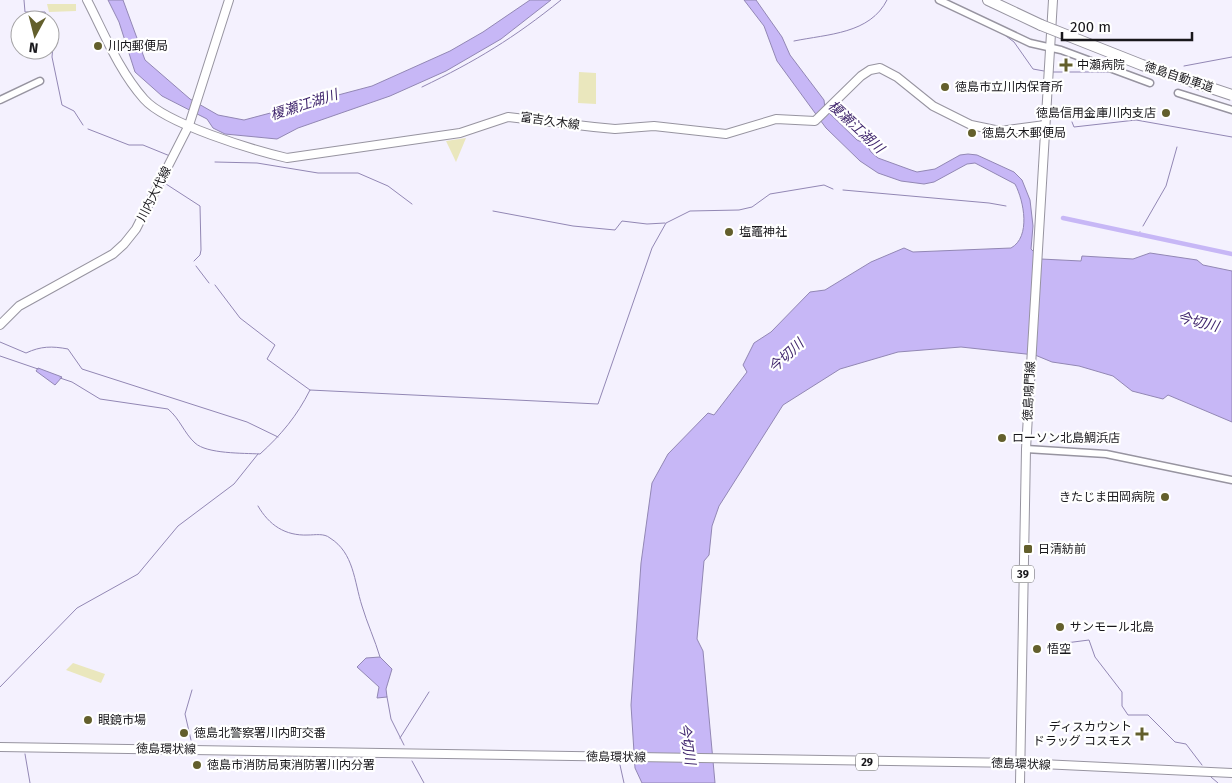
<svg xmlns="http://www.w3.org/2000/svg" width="1232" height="783" font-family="'Fira Sans','Noto Sans JP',sans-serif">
	<rect width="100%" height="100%" fill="#f4f1fe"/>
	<g fill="#eae7bd">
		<polygon points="47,4 76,4 76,11 49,12"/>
		<polygon points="579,72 596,73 596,104 578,103"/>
		<polygon points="466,138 456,162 446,141"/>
		<polygon points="73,663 105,674 101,683 66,670"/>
	</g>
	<g fill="#c7b7f6" stroke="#9287b4">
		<polygon points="108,0 123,0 145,60 190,99 218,115 244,120 372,86 450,51 483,32 530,0 551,0 501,39 446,71 390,96 298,128 277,139 225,134 213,128 207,119 162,96 135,72 119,22"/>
		<path d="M 744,0 L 756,0 L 782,37 L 790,55 L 824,100 L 825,109 L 857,140 L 866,144 L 871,152 L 878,158 L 911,170 L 917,172 L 935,169 L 960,155 L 968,154 L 977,155 L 1014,172 L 1022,180 L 1030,200 L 1033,226 L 1031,249 L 1041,259 L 1081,261 L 1082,256 L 1133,259 L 1150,253 L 1197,260 L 1203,265 L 1232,271 L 1232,422 L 1168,395 L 1163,399 L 1132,391 L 1113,376 L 1079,366 L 1052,362 L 1035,355 L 961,347 L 898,352 L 840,369 L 783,405 L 719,506 L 712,526 L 709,555 L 704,561 L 697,639 L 703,651 L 715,783 L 642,783 L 635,768 L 631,705 L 641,563 L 652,483 L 668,454 L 708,413 L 714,415 L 747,372 L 743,365 L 754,343 L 771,332 L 810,292 L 825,290 L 871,262 L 904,248 L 913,252 L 1011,248 C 1031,237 1024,201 1015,184 L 975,163 L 967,164 L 934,182 L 924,184 L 901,181 L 878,173 L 860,161 L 826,128 L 777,61 L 764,26 Z"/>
		<polygon points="38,368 62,377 55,385 36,371"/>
		<polygon points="380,657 392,669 386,689 387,697 377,698 379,687 357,667 366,658"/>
	</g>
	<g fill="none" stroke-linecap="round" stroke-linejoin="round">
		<g stroke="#9287b4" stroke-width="1">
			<polyline points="24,0 25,12 45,12 48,20"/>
			<polyline points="50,25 54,33 52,57 62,105 74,111 83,125"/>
			<polyline points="1006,36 1014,42 1033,69 1044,71"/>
			<path d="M 794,41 C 828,34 870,34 887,0"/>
			<polyline points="1184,66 1232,57"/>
			<polyline points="1053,72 1108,72"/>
			<path d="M 422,87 C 476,61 514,38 561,0"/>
			<polyline points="1072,122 1074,127 1136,120 1232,137"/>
			<polyline points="88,129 129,145 143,145 170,156"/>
			<polyline points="215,162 257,163 318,173 358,173 388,186 412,204"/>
			<polyline points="166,184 200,206 201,250 200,255 194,261"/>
			<polyline points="843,190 989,203 1006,206"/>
			<polyline points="493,211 573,226 615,230 622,221 647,224 665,223"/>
			<polyline points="1143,226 1166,186 1177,147"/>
			<polyline points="1138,233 1140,232"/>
			<polyline points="196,266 209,283"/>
			<polyline points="215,285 240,318 275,345 267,359 310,390"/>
			<path d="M 0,342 L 26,353 C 41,346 52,346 68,349 L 82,369 L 247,422 L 278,437"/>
			<polyline points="0,356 38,369"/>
			<path d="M 60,378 L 72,382 L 100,399 L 168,409 C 180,419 184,433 195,443 C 207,454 243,453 260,454 C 281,435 297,416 310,390 L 598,404 L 652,248 L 666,223 L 690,211 L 739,210 L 752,207 L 770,194 L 824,185 L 833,189"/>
			<path d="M 258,506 C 269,525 285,536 308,535 C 315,535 324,533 330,538 C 354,553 354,581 362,606 C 367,623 375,640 380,657"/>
			<polyline points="1058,644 1089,640 1095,657 1122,692 1122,706 1128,715 1148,715 1175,742 1186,744 1202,765"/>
			<polyline points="0,687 77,608 138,574 178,526 234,484 258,454"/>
			<polyline points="387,697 391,719 404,745"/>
			<polyline points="400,738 429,692"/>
			<polyline points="191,740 185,714 192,690"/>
			<polyline points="25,754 30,783"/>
			<polyline points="412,761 424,783"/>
			<polyline points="620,765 624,783"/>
			<polyline points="1211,777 1218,783"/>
		</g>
		<polyline stroke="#c7b7f6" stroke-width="4.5" points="1063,218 1232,254"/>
		<g stroke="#9794a0" stroke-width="9">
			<g id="tertiary">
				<polyline points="939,0 1030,43 1061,50 1150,83"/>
				<polyline points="1178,93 1232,110"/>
				<polyline points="0,100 40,81"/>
				<polyline points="1026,449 1106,454 1232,480"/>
			</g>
		</g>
		<g stroke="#9794a0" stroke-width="10">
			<g id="secondary">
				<path d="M 87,0 C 104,33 119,71 144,99 C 166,124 253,150 287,158 L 460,133 L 508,117 L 594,127 L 615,129 L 654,126 L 726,134 L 776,119 L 815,121 L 861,76 L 870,70 L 880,68 L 897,77 L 933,106 L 971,125 L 1000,131 L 1045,125"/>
				<polyline points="0,325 19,306 113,254 124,244 136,229 189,125 229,0"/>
			</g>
		</g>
		<g stroke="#9794a0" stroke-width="10">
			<g id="primary">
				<polyline points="0,747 1020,763 1232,773"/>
				<polyline points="1020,783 1026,449 1053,0"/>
			</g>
		</g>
		<g stroke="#9794a0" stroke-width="12">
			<polyline id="motorway" points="988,0 1041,25"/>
		</g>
		<use href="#tertiary" stroke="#fff" stroke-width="6"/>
		<use href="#secondary" stroke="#fff" stroke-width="8"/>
		<use href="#primary" stroke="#fff" stroke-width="8"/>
		<use href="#motorway" stroke="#fff" stroke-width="10"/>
		<g stroke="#9794a0" stroke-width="12" stroke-linecap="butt">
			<polyline id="motorway-bridge" points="1041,25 1142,65 1232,95"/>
		</g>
		<use href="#motorway-bridge" stroke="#fff" stroke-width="10"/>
	</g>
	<g fill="#635f2c" stroke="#fff" stroke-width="2">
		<circle cx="98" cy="46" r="5"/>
		<path d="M1063.5 57.5h5v5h5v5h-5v5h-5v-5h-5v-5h5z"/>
		<circle cx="945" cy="87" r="5"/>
		<circle cx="1166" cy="113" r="5"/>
		<circle cx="972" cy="133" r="5"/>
		<circle cx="729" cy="232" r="5"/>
		<circle cx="1002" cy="438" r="5"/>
		<circle cx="1165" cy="497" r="5"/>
		<rect x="1023" y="544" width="10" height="10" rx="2.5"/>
		<circle cx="1060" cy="627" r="5"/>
		<circle cx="1037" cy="649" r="5"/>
		<circle cx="88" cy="720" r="5"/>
		<circle cx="184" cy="733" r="5"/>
		<path d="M1139.5 726.5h5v5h5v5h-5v5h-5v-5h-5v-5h5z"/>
		<circle cx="197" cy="765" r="5"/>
	</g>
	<g text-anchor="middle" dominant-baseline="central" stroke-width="4.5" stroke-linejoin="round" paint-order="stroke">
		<g fill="#fff" stroke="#5d5d5f" stroke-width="1">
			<rect x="1012" y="565.5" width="22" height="17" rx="4"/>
			<rect x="856" y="753.5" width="22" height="17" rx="4"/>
		</g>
		<g font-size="11" font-weight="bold" fill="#18171b">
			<text x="1023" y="574">39</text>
			<text x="867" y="762">29</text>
		</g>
		<g font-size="12" fill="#18171b" stroke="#fff" text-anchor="start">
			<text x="108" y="46">川内郵便局</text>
			<text x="1077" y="65">中瀬病院</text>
			<text x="955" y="87">徳島市立川内保育所</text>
			<text x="1156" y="113" text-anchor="end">徳島信用金庫川内支店</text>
			<text x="982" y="133">徳島久木郵便局</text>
			<text x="739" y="232">塩竈神社</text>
			<text x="1012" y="438">ローソン北島鯛浜店</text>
			<text x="1155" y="497" text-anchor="end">きたじま田岡病院</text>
			<text x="1038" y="549">日清紡前</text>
			<text x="1070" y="627">サンモール北島</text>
			<text x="1047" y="649">悟空</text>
			<text x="98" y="720">眼鏡市場</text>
			<text x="1132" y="727" text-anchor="end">ディスカウント<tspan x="1132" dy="14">ドラッグ コスモス</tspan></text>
			<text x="194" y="733">徳島北警察署川内町交番</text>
			<text x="207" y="765">徳島市消防局東消防署川内分署</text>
		</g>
		<g font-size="12" fill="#18171b" stroke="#fff">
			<text transform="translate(1179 77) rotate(18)">徳島自動車道</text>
			<text transform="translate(550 121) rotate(8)">富吉久木線</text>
			<text transform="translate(154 194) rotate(-63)">川内大代線</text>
			<text transform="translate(1029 391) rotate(-87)">徳島鳴門線</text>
			<text transform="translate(166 749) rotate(1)">徳島環状線</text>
			<text transform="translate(616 757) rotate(1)">徳島環状線</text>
			<text transform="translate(1021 764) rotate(2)">徳島環状線</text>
		</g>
		<g font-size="14" font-style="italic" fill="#40266d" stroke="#fff">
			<text transform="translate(304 105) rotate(-18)">榎瀬江湖川</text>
			<text transform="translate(856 127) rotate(43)">榎瀬江湖川</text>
			<text transform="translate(1198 322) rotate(14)">今切川</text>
			<text transform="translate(786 356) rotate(-43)">今切川</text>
			<text transform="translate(687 744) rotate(81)">今切川</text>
		</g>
	</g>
	<g transform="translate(35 35) rotate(187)"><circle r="24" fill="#ffffff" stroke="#a3a2a4"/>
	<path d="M0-4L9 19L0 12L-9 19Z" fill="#635f2c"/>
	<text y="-8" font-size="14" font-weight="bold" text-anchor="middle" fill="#18171b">N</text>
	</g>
	<path d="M1062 32v8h130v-8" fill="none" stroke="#18171b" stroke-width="2.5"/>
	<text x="1070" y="32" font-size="15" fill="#18171b" stroke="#ffffff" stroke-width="4" paint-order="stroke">200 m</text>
</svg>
